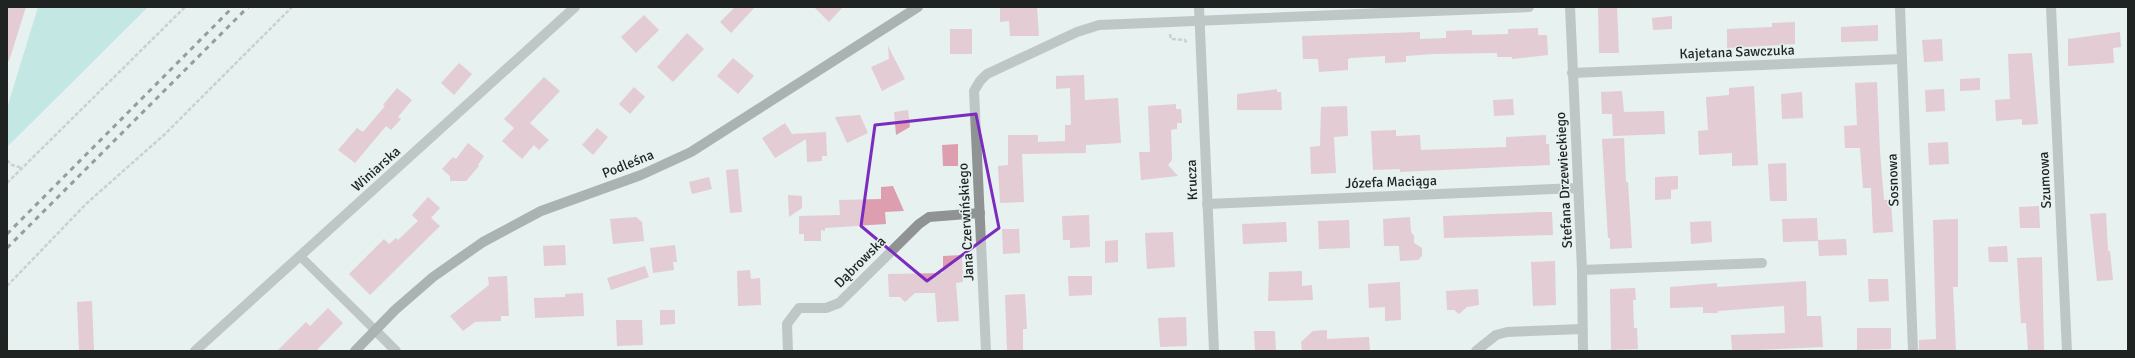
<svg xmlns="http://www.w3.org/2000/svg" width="2135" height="358" font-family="Signika,sans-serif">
	<rect width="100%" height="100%" fill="#e7f1f0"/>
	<polygon fill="#98ddd4" points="38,7 148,7 7,147 7,108"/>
	<g fill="#dd9fb0">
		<polygon points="7,7 26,7 9,61 7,61"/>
		<polygon points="735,7 755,7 731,33 720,22"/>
		<polygon points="814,7 843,7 829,22"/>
		<polygon points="1000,7 1037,7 1039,36 1010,36 1009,21 1000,22"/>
		<polygon points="1598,7 1617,7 1619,53 1599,53"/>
		<polygon points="644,15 659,30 636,53 621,37"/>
		<polygon points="1672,16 1672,29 1653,30 1652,18"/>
		<polygon points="1795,22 1795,44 1727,48 1727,29 1772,27 1772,23"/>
		<polygon points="1878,25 1878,41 1841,42 1841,27"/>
		<polygon points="1538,28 1538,35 1547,35 1548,55 1512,59 1512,57 1497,57 1497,53 1433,54 1406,56 1406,62 1385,63 1385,56 1351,58 1348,59 1348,70 1319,72 1318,59 1303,59 1302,36 1420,32 1420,39 1446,38 1446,31 1472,30 1472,35 1508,34 1508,29"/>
		<rect x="950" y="29" width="22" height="25"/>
		<polygon points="2120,32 2121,47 2113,48 2114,63 2068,66 2068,39"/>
		<polygon points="687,33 704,49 673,82 657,67"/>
		<polygon points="1942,39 1943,61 1924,62 1922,40"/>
		<polygon points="888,46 905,79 882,91 871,67 889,59"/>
		<polygon points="2032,53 2038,124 2022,125 2022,119 1996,121 1995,100 2010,99 2008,54"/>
		<polygon points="733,58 754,76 738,94 717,76"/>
		<polygon points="459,63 472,74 454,95 441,83"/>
		<polygon points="1084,75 1085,100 1118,98 1121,143 1086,145 1086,153 1022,154 1024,202 1000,203 998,166 1008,165 1008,135 1038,135 1038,142 1065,141 1065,125 1071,125 1070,88 1056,89 1056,76"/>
		<polygon points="544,77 560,91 530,123 549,140 539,150 534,145 522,159 502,141 514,128 504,119"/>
		<polygon points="1980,78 1980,90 1960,91 1960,79"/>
		<polygon points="1877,82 1880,152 1884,200 1891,200 1893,232 1873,233 1871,188 1863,188 1860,148 1845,148 1844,126 1857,125 1855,83"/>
		<polygon points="1754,86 1758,165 1732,166 1732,153 1699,155 1698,131 1708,130 1706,97 1729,95 1729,88"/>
		<polygon points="634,87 645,97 630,114 619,104"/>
		<polygon points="397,88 412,100 398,117 401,119 391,130 386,126 355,163 338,150 357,128 363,132 385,106 383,105"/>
		<polygon points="1277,89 1277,92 1281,92 1282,110 1237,110 1237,94"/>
		<polygon points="1944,89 1945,111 1926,112 1925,90"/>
		<polygon points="1622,91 1624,112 1664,111 1665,134 1613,136 1612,114 1602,114 1601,92"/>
		<polygon points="1802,92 1803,118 1782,119 1781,94"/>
		<polygon points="1513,99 1514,115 1494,116 1493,100"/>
		<polygon points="1176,104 1176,109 1181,109 1182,123 1177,123 1177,129 1171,130 1172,160 1168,165 1178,176 1141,180 1139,152 1150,152 1148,106"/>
		<polygon points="1347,106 1348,136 1334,137 1336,173 1311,174 1310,147 1320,146 1321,107"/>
		<polygon points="908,110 910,127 896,135 894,112"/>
		<polygon points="860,115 868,133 847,143 835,117"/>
		<polygon points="785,123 792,134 826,132 827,156 822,156 822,161 807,162 806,139 775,158 762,138"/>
		<polygon points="597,128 608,137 593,155 582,145"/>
		<polygon points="1396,130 1396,136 1420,135 1421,150 1506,147 1506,137 1546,135 1546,144 1549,144 1550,165 1400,172 1400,169 1373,170 1371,131"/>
		<polygon points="1624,138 1626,182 1628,182 1632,248 1610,249 1610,238 1608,238 1602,139"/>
		<polygon points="1948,142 1949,164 1929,165 1928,143"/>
		<polygon points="468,143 484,156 478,165 479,166 466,181 450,181 450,176 442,169 453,157 456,159"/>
		<polygon points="958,144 958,166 943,166 942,145"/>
		<polygon points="1786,163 1787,201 1770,201 1768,164"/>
		<polygon points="738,169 742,212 730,213 726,170"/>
		<polygon points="1678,176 1678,189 1671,190 1671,199 1655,200 1655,177"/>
		<polygon points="709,177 712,189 692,194 689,182"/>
		<polygon points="893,186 904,211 885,212 886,224 825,228 825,231 821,230 821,241 804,241 804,234 799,234 799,216 840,215 839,200 881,199 881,187"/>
		<polygon points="788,195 802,196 802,208 789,217"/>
		<polygon points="428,197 440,208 431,218 440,226 370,295 349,274 384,239 389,244 396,238 398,240 418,221 412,215"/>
		<polygon points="2039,206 2040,228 2020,228 2019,207"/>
		<polygon points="1542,212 1552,212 1553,235 1444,238 1443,216"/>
		<polygon points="2106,213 2108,251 2110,251 2113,280 2097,281 2090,214"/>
		<polygon points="1089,215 1090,247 1070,248 1070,240 1063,240 1062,216"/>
		<polygon points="636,217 642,222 644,241 613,244 610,219"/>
		<polygon points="1410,217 1411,232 1414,236 1414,243 1422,248 1422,256 1418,260 1400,261 1399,246 1384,246 1383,219"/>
		<polygon points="1817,218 1818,240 1846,239 1847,255 1819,256 1818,241 1783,242 1782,219"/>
		<polygon points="1958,219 1958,287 1953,287 1956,351 1919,351 1919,340 1936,339 1933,220"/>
		<polygon points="1349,220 1350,248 1319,249 1318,221"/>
		<polygon points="1711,221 1712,242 1691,244 1690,222"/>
		<polygon points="1286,222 1287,242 1243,244 1242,224"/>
		<polygon points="1002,229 1019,229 1020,253 1003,254"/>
		<polygon points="1173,232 1175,267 1147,269 1145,233"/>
		<polygon points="1118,240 1118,262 1105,263 1105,241"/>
		<polygon points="565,245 566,265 544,266 543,246"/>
		<polygon points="675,245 677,262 673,262 674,270 653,273 650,248"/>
		<polygon points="2007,246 2008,262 1989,262 1988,247"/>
		<polygon points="962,255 963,282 956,283 959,321 937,322 935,293 915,293 905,302 900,297 889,297 888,274 943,273 943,256"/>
		<polygon points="2042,257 2044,351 2028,351 2026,323 2021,323 2017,258"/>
		<polygon points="1555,261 1556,305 1533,306 1531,262"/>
		<polygon points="645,266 649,277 611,290 607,278"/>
		<polygon points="750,270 751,279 760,278 761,305 738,306 737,271"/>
		<polygon points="1302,271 1302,286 1312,285 1313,300 1268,301 1269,272"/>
		<polygon points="507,276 509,316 501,316 501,321 475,322 463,331 450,316 489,285 488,277"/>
		<polygon points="1068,276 1092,276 1092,295 1069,296"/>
		<polygon points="1868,279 1888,279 1889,301 1869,302"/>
		<polygon points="1806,281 1807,316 1821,316 1823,347 1732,351 1731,335 1785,333 1784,306 1718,311 1718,313 1703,313 1703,307 1670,308 1670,287 1717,283 1717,287"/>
		<polygon points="1400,282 1401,320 1385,321 1385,307 1369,308 1368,284"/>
		<polygon points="1635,288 1636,300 1633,300 1634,328 1637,328 1638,349 1611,350 1610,289"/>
		<polygon points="1478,289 1479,305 1467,307 1459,314 1454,310 1447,310 1446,291"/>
		<polygon points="583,293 584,316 535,318 534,298 565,297 565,294"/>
		<polygon points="1025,294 1027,329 1023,329 1023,351 1007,351 1005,295"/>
		<polygon points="92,301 94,351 79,351 77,302"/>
		<polygon points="328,308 343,323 316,351 277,351 306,322 310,326"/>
		<polygon points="660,310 675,310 675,324 660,325"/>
		<polygon points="1186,317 1187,346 1160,347 1158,318"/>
		<polygon points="616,320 642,320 643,345 617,346"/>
		<polygon points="1857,328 1891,328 1891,349 1857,350"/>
		<polygon points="1327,330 1327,339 1369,337 1370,351 1302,351 1301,342 1313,331"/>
		<polygon points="1254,331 1275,331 1276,351 1255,351"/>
	</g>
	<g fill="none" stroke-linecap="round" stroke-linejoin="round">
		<g stroke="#a4acab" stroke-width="2.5" stroke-dasharray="4 2" stroke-linecap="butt">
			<polyline points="1170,34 1171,39 1185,40 1187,44"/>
			<polyline points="7,160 12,165 22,168"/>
			<polyline points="7,183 185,7"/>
			<polyline points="7,286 87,203 165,134 292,7"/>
		</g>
		<polyline stroke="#8f9393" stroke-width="9" points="300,256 375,330"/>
		<g stroke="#8f9393" stroke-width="10">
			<polyline points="1199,7 1214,351"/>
			<polyline points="1570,7 1582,270 1583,351"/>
			<polyline points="1900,7 1913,351"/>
			<polyline points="2051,7 2067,351"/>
			<polyline points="1572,73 1902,59"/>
			<polyline points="1207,204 1577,188"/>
			<polyline points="1582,270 1762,263"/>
			<polyline points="375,330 396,351"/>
			<polyline points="195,351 575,7"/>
			<polyline points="788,351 787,324 799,308 826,308 839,303 919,224 929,217 980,213"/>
			<polyline points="986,351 974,91 980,81 987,74 1077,32 1099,25 1529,7"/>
			<polyline points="1476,351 1496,335 1507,332 1582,329"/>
		</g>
		<polyline stroke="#626867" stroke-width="10" points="355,351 395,310 433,277 483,242 541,211 641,175 691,152 918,7"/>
		<g stroke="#343938" stroke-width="3" stroke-dasharray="5 5" stroke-linecap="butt">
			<polyline points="7,234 233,7"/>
			<polyline points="7,248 248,7"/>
		</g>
	</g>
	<path d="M0 0H2135V358H0ZM 976,114 L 999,228 L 927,281 L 861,226 L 875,125 Z" fill="#e7f1f0" fill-opacity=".55" fill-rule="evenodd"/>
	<path fill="none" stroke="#7b2cbf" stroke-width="3" stroke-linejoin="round" d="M 976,114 L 999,228 L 927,281 L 861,226 L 875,125 Z"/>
	<g text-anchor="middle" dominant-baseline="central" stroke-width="3" stroke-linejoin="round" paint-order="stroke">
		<g font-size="14" fill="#1f2322" stroke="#e7f1f0">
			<text transform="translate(1737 52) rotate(-2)">Kajetana Sawczuka</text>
			<text transform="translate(628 164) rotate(-22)">Podleśna</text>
			<text transform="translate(376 169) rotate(-42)">Winiarska</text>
			<text transform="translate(1192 180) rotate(-92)">Krucza</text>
			<text transform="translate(1564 180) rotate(-93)">Stefana Drzewieckiego</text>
			<text transform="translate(1893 180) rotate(-92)">Sosnowa</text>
			<text transform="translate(2045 180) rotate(-93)">Szumowa</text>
			<text transform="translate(1391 182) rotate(-2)">Józefa Maciąga</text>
			<text transform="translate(966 222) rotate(-93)">Jana Czerwińskiego</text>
			<text transform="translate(860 262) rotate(-45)">Dąbrowska</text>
		</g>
	</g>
	<rect width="2135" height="358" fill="none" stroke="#1f2322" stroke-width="16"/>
</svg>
